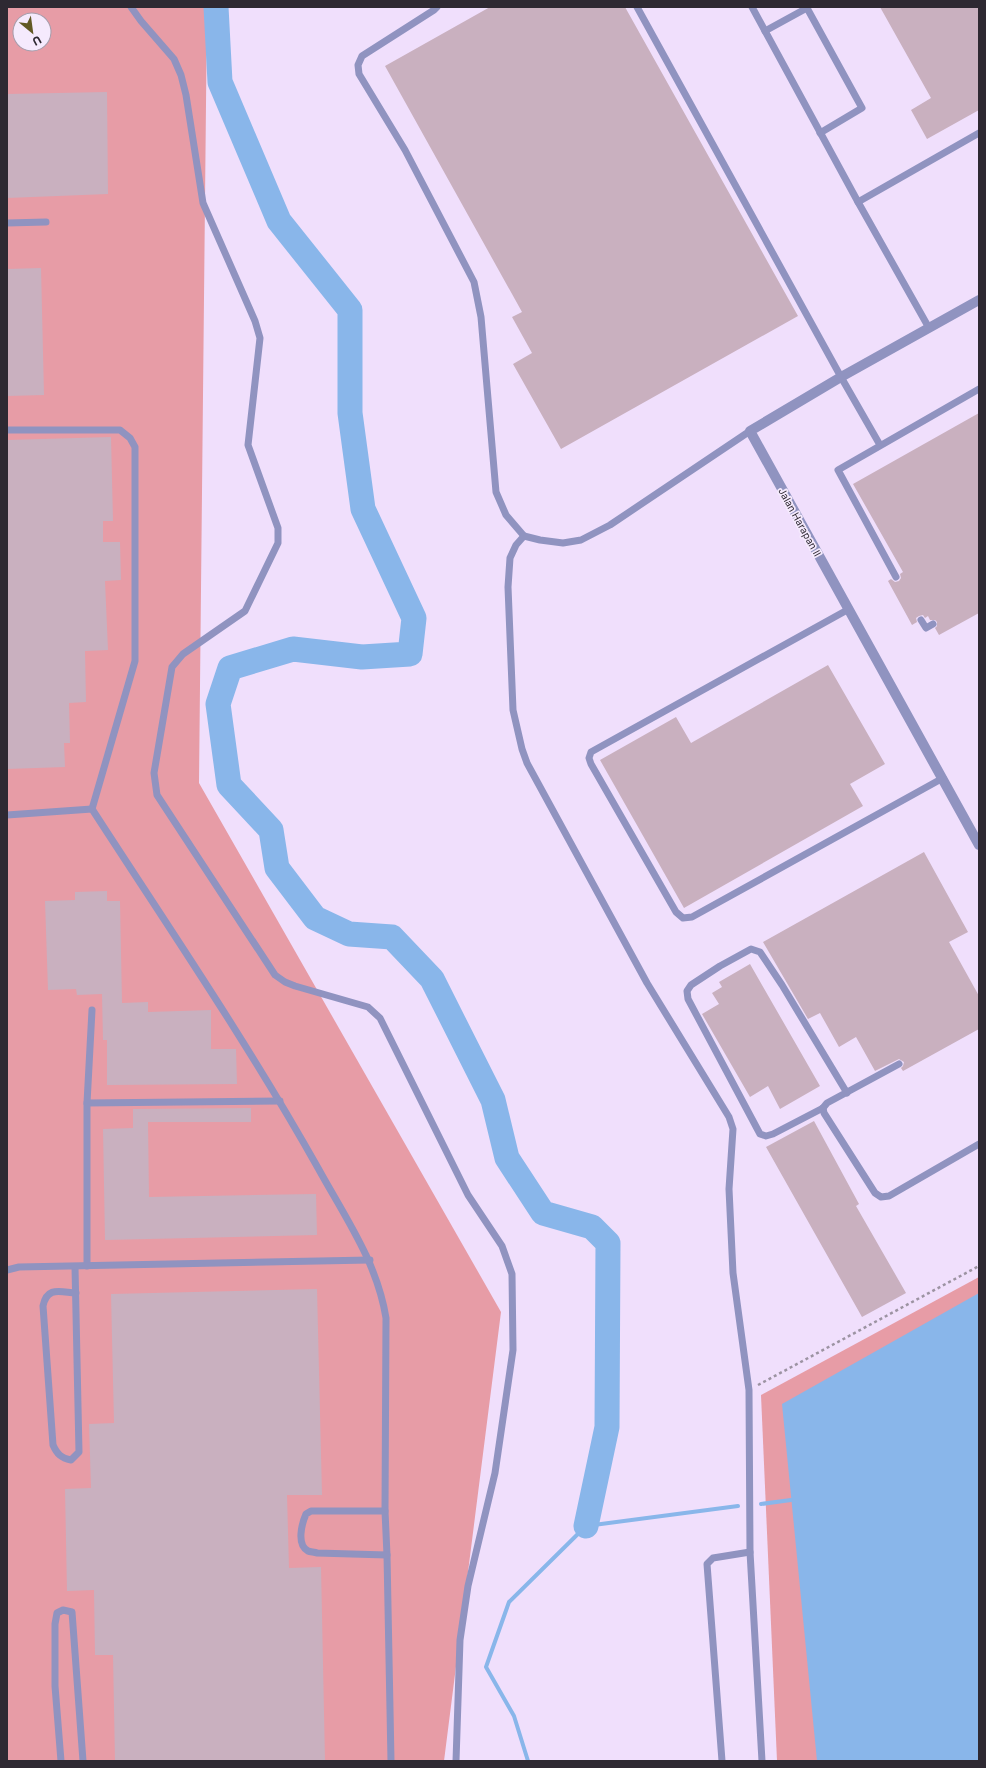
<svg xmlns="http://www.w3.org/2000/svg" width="986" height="1768" font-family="Inter,sans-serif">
	<rect width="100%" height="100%" fill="#f5eafd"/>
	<path fill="#f0dffc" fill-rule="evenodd" d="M 7,7 L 979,7 L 979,1761 L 7,1761 ZM 20,20 L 44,20 L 44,44 L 20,44 Z"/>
	<g fill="#e79ca6" fill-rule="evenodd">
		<path d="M 7,7 L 207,7 L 199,783 L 501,1312 L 444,1761 L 7,1761 ZM 20,20 L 44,20 L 44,44 L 20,44 Z"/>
		<polygon points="979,1277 979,1761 777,1761 761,1395"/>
	</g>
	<polygon fill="#89b6ea" points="979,1293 979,1761 817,1761 782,1404"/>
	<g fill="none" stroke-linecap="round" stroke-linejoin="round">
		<g stroke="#89b6ea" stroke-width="4">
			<polyline points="761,1504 791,1500"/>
			<polyline points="528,1761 514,1716 486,1667 509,1602 586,1526 738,1506"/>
		</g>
		<polyline stroke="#89b6ea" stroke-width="25" points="216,7 220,82 279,221 350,310 350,413 363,509 414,618 410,654 362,657 293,649 230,668 218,704 229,785 271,830 277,868 315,918 349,934 392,937 432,979 493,1100 507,1158 543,1213 592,1227 608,1243 607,1427 586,1526"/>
	</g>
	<g fill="#c9b0bf">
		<polygon points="490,7 625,7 798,316 561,449 513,364 532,353 512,317 522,312 385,66"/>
		<polygon points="880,7 979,7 979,110 927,139 911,110 931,98"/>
		<polygon points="107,92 108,194 7,198 7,94"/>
		<polygon points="41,268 44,395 7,396 7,269"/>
		<polygon points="979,413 979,613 939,635 935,628 937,626 937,622 935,620 930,620 928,616 925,618 923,615 919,616 916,618 917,622 912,625 888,581 891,579 895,582 899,581 901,578 900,574 903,572 853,484"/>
		<polygon points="111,437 113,521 103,521 103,542 120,542 121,580 105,581 108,650 85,651 86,702 69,703 70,743 64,743 65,767 7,769 7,440"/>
		<polygon points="828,665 885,764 850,784 863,806 684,908 600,760 676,717 691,743"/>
		<polygon points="924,852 968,932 949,942 979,996 979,1029 903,1071 901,1068 903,1066 904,1062 899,1059 875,1071 856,1037 839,1047 820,1013 808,1019 763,942"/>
		<polygon points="107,891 107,901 120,901 122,1003 148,1002 148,1012 211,1010 211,1049 236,1049 237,1084 107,1085 107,1040 103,1040 102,994 77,995 76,989 48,990 45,901 75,900 75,892"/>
		<polygon points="750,964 820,1086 780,1109 768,1086 750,1097 702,1014 719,1004 712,993 722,987 719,982"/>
		<polygon points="251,1108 251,1122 148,1122 149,1197 316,1194 317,1235 105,1240 103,1129 133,1128 133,1109"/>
		<polygon points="814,1121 859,1204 856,1206 906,1293 862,1317 766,1147"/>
		<polygon points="317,1289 322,1495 287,1495 289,1568 321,1567 325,1761 115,1761 113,1655 95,1655 94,1590 67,1591 65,1489 91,1488 89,1424 114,1423 111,1294"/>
	</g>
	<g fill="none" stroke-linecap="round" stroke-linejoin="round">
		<polyline stroke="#9c93a2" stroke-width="2.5" stroke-dasharray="3 3" stroke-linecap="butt" points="758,1385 979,1266"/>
		<g stroke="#9093c0" stroke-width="7">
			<polyline points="131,7 141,21 174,59 181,75 186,95 203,203 255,321 260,338 248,445 278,528 278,543 245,611 183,654 172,667 154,773 157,795 275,975 285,982 295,986 368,1007 380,1018 468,1195 502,1246 512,1274 513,1350 495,1473 468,1586 460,1640 456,1761"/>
			<polyline points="437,7 434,10 362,56 358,65 359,74 405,150 474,282 481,317 496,492 506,515 524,536"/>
			<polyline points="637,7 841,377 880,445"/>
			<polyline points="752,7 858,202 929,328"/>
			<polyline points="765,31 807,8 862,108 820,133"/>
			<polyline points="858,202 979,133"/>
			<polyline points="7,223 46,222"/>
			<polyline points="7,430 120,430 130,438 135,447 135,661 92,809"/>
			<polyline points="750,431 610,525 581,540 563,543 540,540 524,536 516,545 510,558 508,587 513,710 522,749 527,763 647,983 729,1117 733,1129 729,1189 733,1273 749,1390 750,1552 762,1761"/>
			<polyline points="896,577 838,470 979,389"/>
			<polyline points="849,609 591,752 589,758 591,764 676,912 683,918 692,917 943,778"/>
			<polyline points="921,620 926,628 933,624"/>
			<path d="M 7,815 L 92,809 C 169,928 249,1045 318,1168 C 345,1217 377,1262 386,1318 L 385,1511 L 387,1555 L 391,1761"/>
			<polyline points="847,1093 782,985 760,952 751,949 720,966 691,985 687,991 688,999 760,1134 766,1136 773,1134 823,1108 827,1103 899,1064"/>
			<polyline points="87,1103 92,1010"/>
			<polyline points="823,1108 824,1113 875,1193 881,1197 889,1196 979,1144"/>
			<polyline points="87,1266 87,1103 280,1101"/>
			<path d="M 75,1267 L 79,1452 L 71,1460 C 61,1458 57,1454 53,1445 L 43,1306 C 47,1286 60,1292 76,1293"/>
			<polyline points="7,1270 19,1267 370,1260"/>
			<path d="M 385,1511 L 311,1511 L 306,1514 C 302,1523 296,1545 308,1551 C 310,1552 315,1552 317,1553 L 387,1555"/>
			<polyline points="61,1761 55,1686 55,1624 57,1613 63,1610 72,1612 83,1761"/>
			<polyline points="722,1761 707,1564 713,1558 750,1552"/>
		</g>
		<polyline stroke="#9093c0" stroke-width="10" points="979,300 841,377 750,431 979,845"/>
	</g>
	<g text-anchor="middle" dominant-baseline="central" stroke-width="3.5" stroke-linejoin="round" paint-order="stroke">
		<g font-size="10" fill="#2e2932" stroke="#f5eafd">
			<text transform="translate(800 522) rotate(61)">Jalan Harapan II</text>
		</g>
	</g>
	<rect width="986" height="1768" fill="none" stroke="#2e2932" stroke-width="16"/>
	<g transform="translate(32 32) rotate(151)"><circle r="19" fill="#f5eafd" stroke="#a59dac"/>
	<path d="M0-3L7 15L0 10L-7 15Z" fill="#625925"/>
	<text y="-6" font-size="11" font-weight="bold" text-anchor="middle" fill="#2e2932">U</text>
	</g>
</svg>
